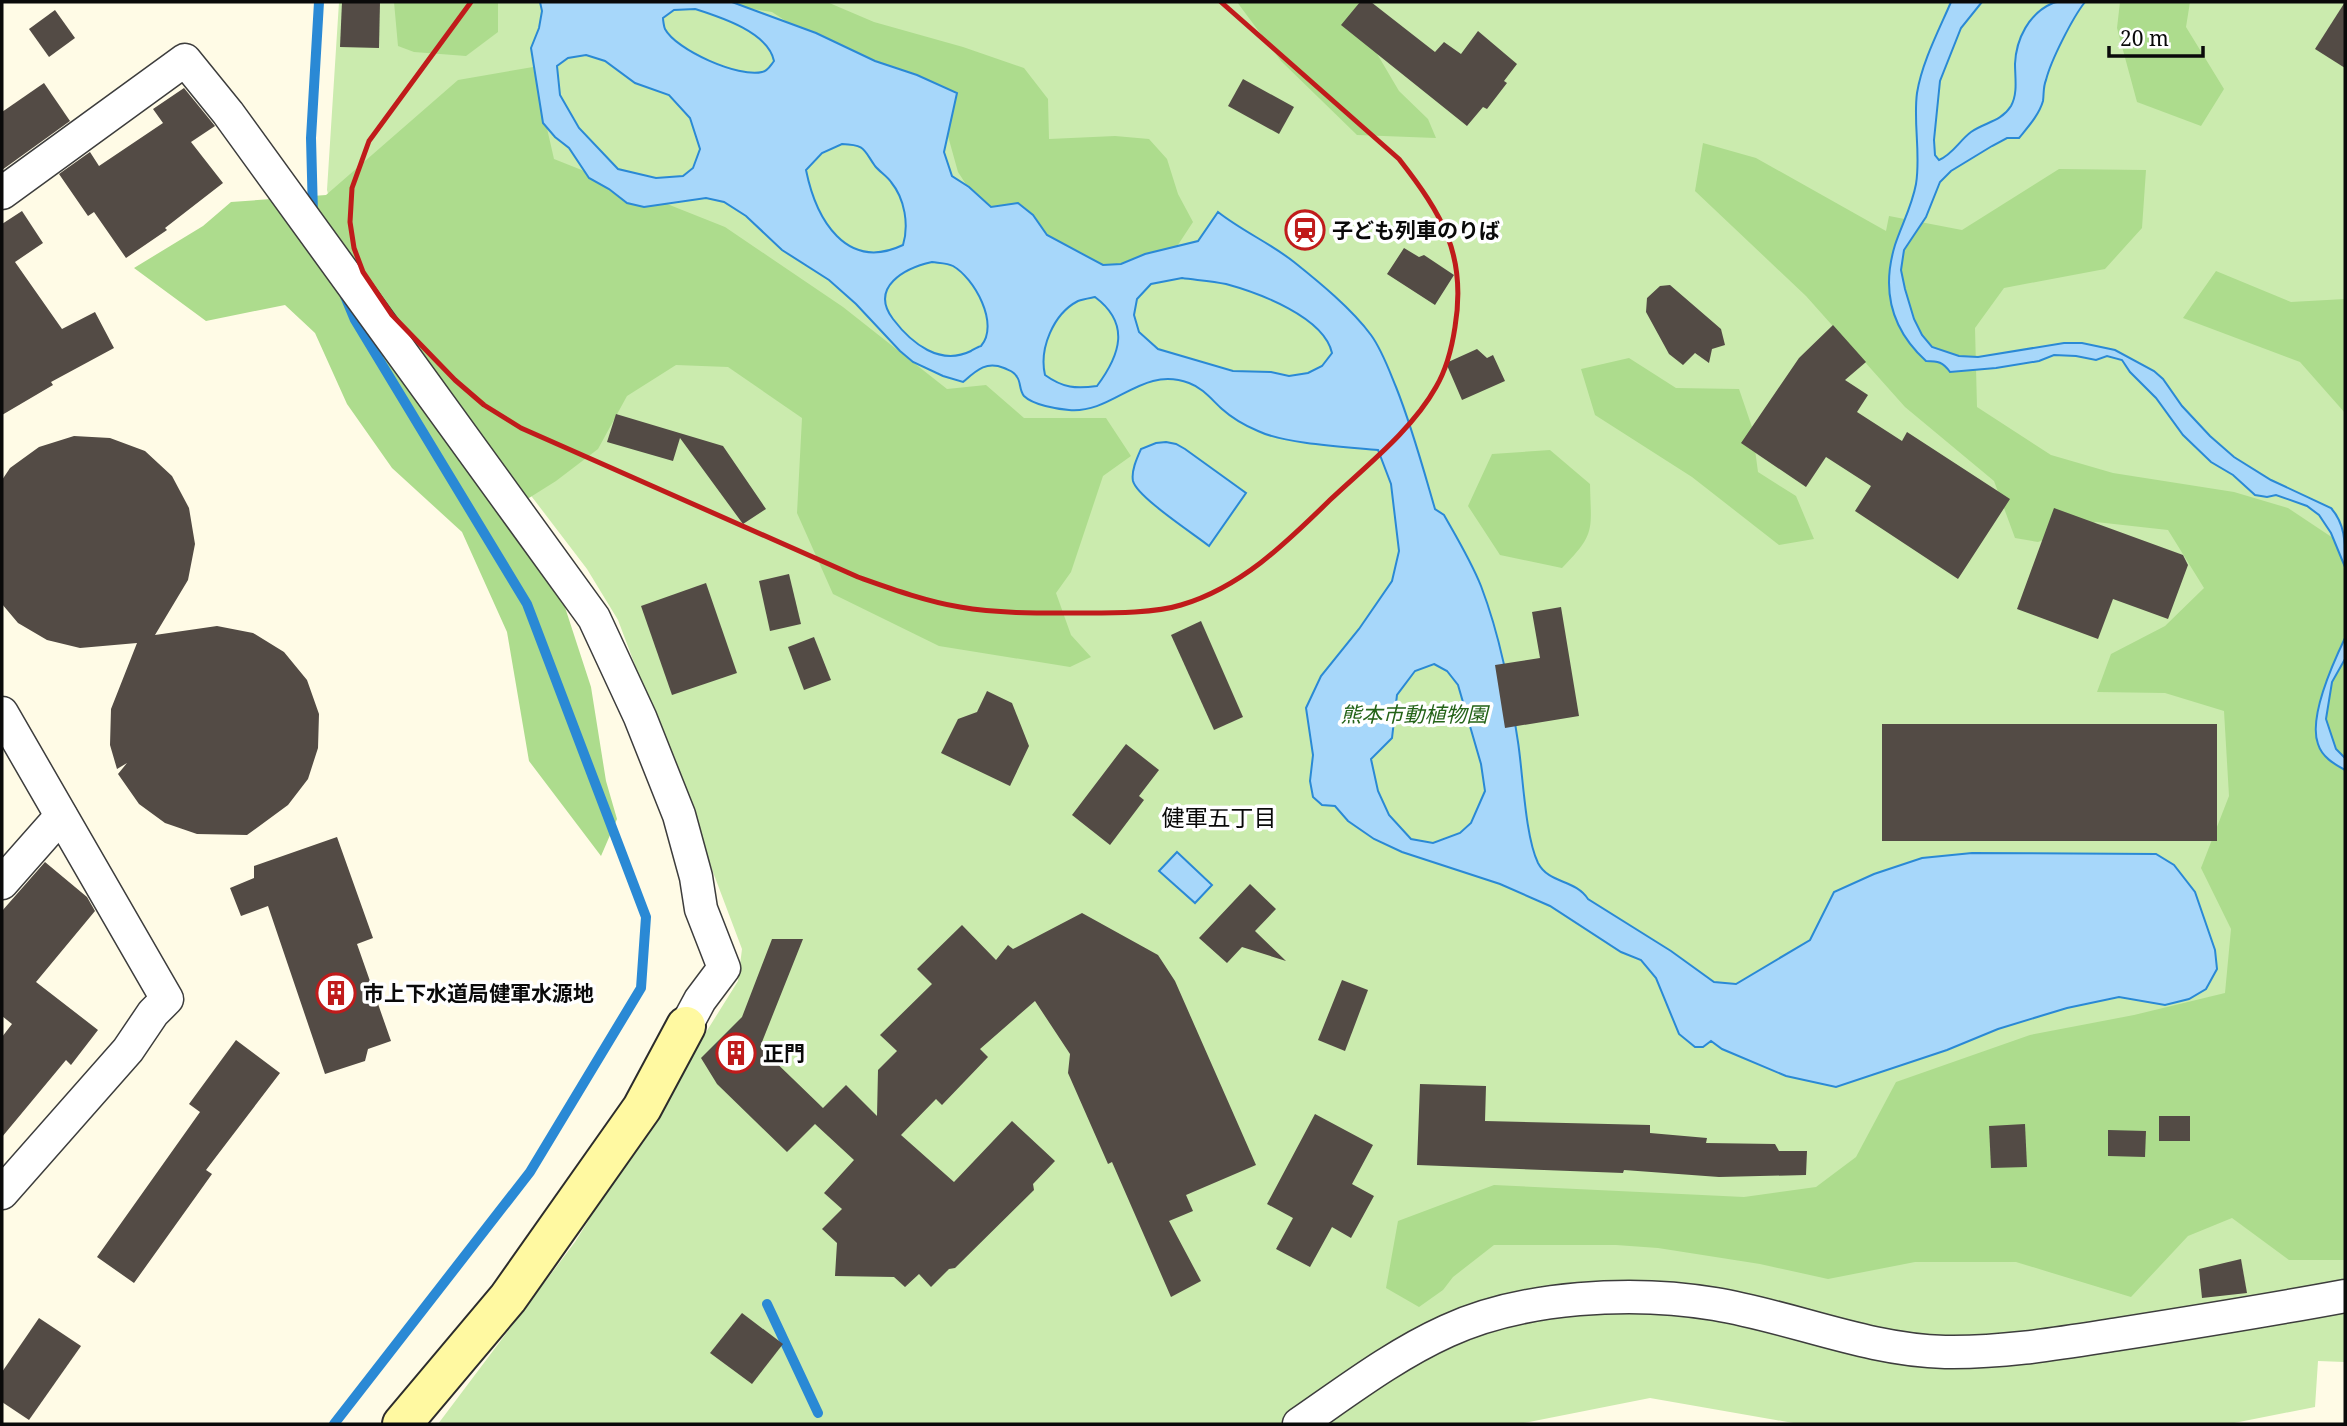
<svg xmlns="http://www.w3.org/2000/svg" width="2347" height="1426" font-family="'Noto Serif','Noto Sans JP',serif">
	<rect width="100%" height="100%" fill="#fffbe6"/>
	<polygon fill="#cbebae" points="339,2 2345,2 2345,1362 2318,1361 2315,1407 2229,1424 1799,1424 1650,1398 1519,1424 438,1424 575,1242 738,981 742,949 618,620 587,569 458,400 346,262 327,190"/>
	<g fill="#addc8d">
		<polygon points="394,2 498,2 498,32 466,56 414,52 398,46"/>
		<polygon points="718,2 827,2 874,22 963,47 1024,68 1048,99 1049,139 1115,136 1149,139 1167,159 1178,194 1193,222 1172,254 1110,269 995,229 958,172 941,111 830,50 772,12 724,5"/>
		<polygon points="1237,2 1363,2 1366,35 1399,91 1428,119 1436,138 1357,135 1281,61"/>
		<polygon points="2120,2 2190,2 2186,27 2224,89 2201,126 2137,102 2117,28"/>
		<polygon points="533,67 554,159 725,227 843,307 947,389 986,385 1024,418 1106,418 1131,456 1103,476 1071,572 1056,593 1071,635 1091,657 1070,667 939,646 833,594 797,513 802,418 728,367 676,365 627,396 598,449 556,481 521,503 546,549 591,687 606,781 617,819 601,856 529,761 507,632 462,532 392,468 347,404 315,333 285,305 206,321 134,268 203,226 231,202 326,195 458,80"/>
		<polygon points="1703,143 1756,158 1886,231 1889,216 1962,230 2059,169 2146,170 2142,228 2105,269 2004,288 1975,328 1977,407 2051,455 2113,473 2234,492 2288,508 2345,546 2345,1260 2289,1260 2232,1218 2188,1236 2131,1297 2016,1262 1915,1262 1828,1279 1760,1264 1658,1248 1616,1245 1494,1245 1453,1277 1443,1290 1419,1307 1386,1288 1398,1221 1494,1185 1744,1197 1816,1187 1856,1157 1896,1082 2030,1035 2134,1015 2225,993 2231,929 2201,868 2229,796 2224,711 2165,693 2097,692 2111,654 2165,626 2204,588 2168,530 2096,522 2038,542 2015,538 1994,481 1905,407 1806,296 1695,191"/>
		<polygon points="2216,271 2291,302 2345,299 2345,413 2300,362 2183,318"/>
		<polygon points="1629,358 1676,388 1739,389 1752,427 1758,472 1796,496 1814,539 1779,545 1692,477 1595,415 1581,369"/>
		<path d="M 1550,450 L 1590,484 C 1591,531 1596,533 1562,568 L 1500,555 L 1468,506 L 1492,454 Z"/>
	</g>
	<g fill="#a7d7fa" stroke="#2a89d5" stroke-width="2" fill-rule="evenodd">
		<path d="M 540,2 L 732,2 L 816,33 L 875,61 L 917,75 L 957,93 L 944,152 L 952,176 L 969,187 L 991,207 L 1018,203 L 1033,215 L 1047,235 L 1103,265 L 1121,264 L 1145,254 L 1198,241 L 1218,212 C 1242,231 1270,243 1294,262 C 1319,282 1352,309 1371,335 C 1382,350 1389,370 1396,387 C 1412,427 1423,468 1435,509 L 1444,515 C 1457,538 1471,561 1481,586 C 1500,636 1510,689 1518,742 C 1523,774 1525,836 1538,863 C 1549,884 1575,879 1588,899 L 1671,951 L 1714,982 L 1736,984 L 1810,940 L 1834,892 L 1874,874 L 1922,858 L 1972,853 L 2156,854 L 2174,865 L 2195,892 L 2215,950 L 2217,969 L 2206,989 L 2189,999 L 2165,1005 L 2119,997 L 2067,1008 L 1998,1029 L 1947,1050 L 1836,1087 L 1786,1076 L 1722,1049 L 1711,1041 L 1703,1047 L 1695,1047 L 1679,1034 L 1656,978 L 1641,960 L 1621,952 L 1550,906 L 1500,884 L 1402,852 L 1374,839 L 1348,821 L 1335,806 L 1322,805 L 1313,797 L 1310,781 L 1313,755 L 1306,708 L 1321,676 L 1359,629 L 1392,581 L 1399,551 L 1391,484 L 1378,450 C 1347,447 1285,444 1258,431 C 1246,426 1232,418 1222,409 C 1212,400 1203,388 1189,383 C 1141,365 1114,414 1069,410 C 1057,409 1033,405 1024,396 C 1019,390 1021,382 1017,377 C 1014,371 1010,371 1004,368 C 986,361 977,370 963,382 L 943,376 L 913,362 L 900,351 L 856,304 L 829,280 L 782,250 L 746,216 L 724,202 L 706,198 L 644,207 L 627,203 L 609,189 L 589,178 L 569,148 L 555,137 L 543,123 L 531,48 L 539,28 L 542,11 ZM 695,9 C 720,17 768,32 774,61 C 770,66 768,71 762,72 C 739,78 676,50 665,29 C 664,27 663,20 663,18 L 674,10 ZM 586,55 L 605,61 L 635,83 L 669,95 L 690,118 L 700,149 L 693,168 L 683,176 L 656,178 L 618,169 L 579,128 L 560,95 L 557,66 L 568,58 ZM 842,144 C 866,145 863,149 875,166 C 880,172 887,176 891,182 C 905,199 909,225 903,245 C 846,272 816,219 806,170 L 822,153 ZM 932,262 C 939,263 948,263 953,266 C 974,278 1000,324 981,346 C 980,346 972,350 971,351 C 940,366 912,344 893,319 C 869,287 905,268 932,262 ZM 1182,278 C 1196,280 1212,281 1226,284 C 1259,293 1324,317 1332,353 L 1322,366 L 1308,373 L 1289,376 L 1271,372 L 1233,371 L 1158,349 L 1139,332 L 1134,315 L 1137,299 L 1151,284 ZM 1095,297 C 1131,324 1120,355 1097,386 C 1076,389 1063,388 1045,375 C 1039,349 1053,314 1078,301 C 1083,299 1090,298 1095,297 ZM 1434,664 L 1447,671 L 1458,685 L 1481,764 L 1485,791 L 1471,823 L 1460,833 L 1433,843 L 1411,839 L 1389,815 L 1378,791 L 1371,759 L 1392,738 L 1397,695 L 1415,671 Z"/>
		<path d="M 1951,2 L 1982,2 L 1961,28 L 1940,81 L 1934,140 L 1935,155 L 1939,160 C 1953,154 1959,141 1971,132 C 1985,122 2001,122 2011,106 C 2018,93 2015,78 2015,64 C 2016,39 2029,13 2053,3 C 2061,0 2076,2 2085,2 C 2073,17 2051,60 2046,80 C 2043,87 2044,94 2043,101 C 2039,115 2028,127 2019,138 L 2007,138 L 1992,146 L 1951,171 L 1940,182 L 1926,217 L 1904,250 L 1901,270 L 1905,289 L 1914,319 L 1922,335 L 1932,347 L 1959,356 L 1978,357 L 2064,343 L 2082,343 L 2115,350 L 2154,371 L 2163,379 L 2182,406 L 2210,436 L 2234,457 L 2271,480 L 2331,508 C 2346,525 2345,544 2345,567 L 2331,533 L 2319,515 L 2307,506 L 2276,495 L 2267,497 L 2255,495 L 2233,475 L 2211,462 L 2183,435 L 2156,398 L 2130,372 L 2122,360 L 2107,356 L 2096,360 L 2076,356 L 2054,355 L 2039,361 L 1996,368 L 1950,372 C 1943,362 1938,361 1926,361 C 1891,329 1881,291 1895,245 C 1902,224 1912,206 1916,184 C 1921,154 1913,123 1917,93 C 1922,62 1939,30 1951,2 Z"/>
		<path d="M 1166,442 L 1176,444 L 1185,449 L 1246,493 L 1209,546 C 1194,534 1137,497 1133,481 C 1131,471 1137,458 1141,449 L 1156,443 Z"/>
		<path d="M 2345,638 L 2345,659 L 2332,682 L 2326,719 L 2336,749 L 2345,758 L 2345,770 C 2334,764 2322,757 2318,744 C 2308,717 2333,663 2345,638 Z"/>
		<polygon points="1177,852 1212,885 1195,903 1159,871"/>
	</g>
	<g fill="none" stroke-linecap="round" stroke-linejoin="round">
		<g stroke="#2a89d5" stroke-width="10">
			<polyline points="313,214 311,138 319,2"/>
			<polyline points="767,1304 818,1413"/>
			<polyline points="334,1424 530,1172 641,988 646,917 527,604 355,320 345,296"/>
		</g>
	</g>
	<g fill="#534b45">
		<polygon points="342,2 380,2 379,48 340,47"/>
		<polygon points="1360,2 1371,2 1435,52 1444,42 1461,54 1478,31 1517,64 1504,81 1507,83 1487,109 1483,107 1467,126 1341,25"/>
		<polygon points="2345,2 2345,68 2315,49"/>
		<polygon points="55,10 75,38 49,57 29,29"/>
		<polygon points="1243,79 1294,107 1279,134 1228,106"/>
		<polygon points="44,83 70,121 2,170 2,112"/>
		<polygon points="184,88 215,126 191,142 223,183 165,228 167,230 126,258 94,212 88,216 59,174 90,152 99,166 163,123 153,109"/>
		<polygon points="22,211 43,243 15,262 62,329 95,312 114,348 51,382 53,385 2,415 2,224"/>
		<polygon points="1404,248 1419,257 1424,255 1454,275 1435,305 1387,274"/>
		<polygon points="1670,285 1721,329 1725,345 1712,349 1709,363 1695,353 1683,365 1669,354 1646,312 1647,298 1660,286"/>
		<polygon points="1833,325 1866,362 1845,380 1868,395 1857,412 1902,441 1907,432 2010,499 1958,579 1855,511 1871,486 1826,457 1806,487 1741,443 1799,358"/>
		<polygon points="1477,349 1487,358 1493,355 1505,381 1462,400 1446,363"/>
		<polygon points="616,414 723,446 766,509 743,524 680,438 673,461 607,442"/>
		<polygon points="74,436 110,438 145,451 172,476 189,508 195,544 188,580 155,635 217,626 253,633 284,652 307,680 319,714 318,748 308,779 288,805 247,835 197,834 165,823 139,804 118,774 127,763 117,769 110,745 111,709 137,643 80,648 47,640 18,623 2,604 2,480 10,468 39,447"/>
		<polygon points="2054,508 2183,555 2188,565 2168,619 2113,599 2098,639 2017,609"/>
		<polygon points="789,574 801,624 770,631 759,581"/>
		<polygon points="706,583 737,673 672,695 641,606"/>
		<polygon points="1561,607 1579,716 1505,728 1495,665 1540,658 1532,612"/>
		<polygon points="1201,621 1243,717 1214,730 1171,635"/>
		<polygon points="814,637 831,680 804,690 788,647"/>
		<polygon points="987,691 1012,703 1029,746 1010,786 941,753 958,719 977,712"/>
		<rect x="1882" y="724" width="335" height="117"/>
		<polygon points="1126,744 1159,770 1139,796 1144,800 1110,845 1072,815"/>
		<polygon points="337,837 373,938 357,944 391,1041 368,1049 365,1061 325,1074 268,906 241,916 230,888 254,878 254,866"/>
		<polygon points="45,862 87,897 95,911 36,982 98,1030 71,1065 66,1060 2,1137 2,1037 12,1024 2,1016 2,911"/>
		<polygon points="1250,884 1276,909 1255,931 1286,961 1242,947 1227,963 1199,938"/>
		<polygon points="1082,913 1158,955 1175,981 1256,1165 1186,1195 1193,1211 1169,1221 1201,1281 1171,1297 1112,1162 1108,1164 1068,1073 1070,1054 1035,1001 980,1049 988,1057 942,1105 936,1099 901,1135 954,1182 1012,1121 1055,1161 1033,1184 1034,1190 955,1268 949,1269 931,1287 919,1274 905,1287 894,1277 835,1276 837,1243 822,1229 842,1209 824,1193 854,1160 815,1124 787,1152 717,1084 701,1058 742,1017 772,939 803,939 760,1047 823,1108 846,1085 877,1116 878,1070 897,1051 880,1035 932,984 917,969 962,925 996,960 1008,945 1013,949"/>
		<polygon points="1342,980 1368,990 1345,1051 1318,1040"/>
		<polygon points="236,1040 280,1073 206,1170 212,1174 134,1283 97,1257 200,1112 189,1104"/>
		<polygon points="1420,1084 1486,1086 1485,1121 1650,1125 1650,1133 1707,1138 1706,1143 1775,1144 1779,1151 1807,1151 1806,1175 1719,1177 1624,1170 1623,1173 1417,1165"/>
		<polygon points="1315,1114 1373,1145 1352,1184 1374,1196 1351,1238 1332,1227 1310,1267 1276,1249 1293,1218 1267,1204"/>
		<rect x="2159" y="1116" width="31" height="25"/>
		<polygon points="2025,1124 2027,1167 1991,1168 1989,1126"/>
		<polygon points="2108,1130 2146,1131 2145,1157 2108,1156"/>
		<polygon points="2241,1259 2247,1293 2202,1298 2199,1269"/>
		<polygon points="742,1313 783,1344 752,1384 710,1353"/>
		<polygon points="39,1318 81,1346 29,1420 2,1402 2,1372"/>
	</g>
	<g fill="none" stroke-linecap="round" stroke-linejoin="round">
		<g stroke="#3d3d3d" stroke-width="35">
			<g id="street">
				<polyline points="2,193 185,60 228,113 594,618 640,717 679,815 696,877 701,909 724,968 700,1000 686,1026"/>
				<polyline points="2,713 167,999 153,1013 128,1050 2,1193"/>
				<polyline points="2,883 61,816"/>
				<path d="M 1299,1424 C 1347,1391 1394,1355 1447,1331 C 1523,1296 1633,1290 1715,1304 C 1793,1317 1866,1350 1945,1352 C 2004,1353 2061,1343 2119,1334 C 2195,1322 2270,1310 2345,1296"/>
			</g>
		</g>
		<g stroke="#2c2c2c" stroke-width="42">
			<polyline id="secondary" points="402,1424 508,1298 642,1108 686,1026"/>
		</g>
		<use href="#street" stroke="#fff" stroke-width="32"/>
		<use href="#secondary" stroke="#fff9a1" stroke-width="38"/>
		<path stroke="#c01b1b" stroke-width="5" d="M 471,2 L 369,141 L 352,188 L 350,222 L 354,248 L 363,272 L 392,315 L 455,380 L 484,405 L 521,428 L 858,577 C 892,589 925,601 960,607 C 1001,614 1045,613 1087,613 C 1114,613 1156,613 1181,605 C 1242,587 1287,542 1331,499 C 1366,466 1412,430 1436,387 C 1446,370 1452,347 1455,327 C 1467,255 1442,214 1399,159 L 1221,2"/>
	</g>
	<defs>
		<g id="station-ring" transform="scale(2.0125)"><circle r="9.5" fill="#fff" stroke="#c01b1b" stroke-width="1.5"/><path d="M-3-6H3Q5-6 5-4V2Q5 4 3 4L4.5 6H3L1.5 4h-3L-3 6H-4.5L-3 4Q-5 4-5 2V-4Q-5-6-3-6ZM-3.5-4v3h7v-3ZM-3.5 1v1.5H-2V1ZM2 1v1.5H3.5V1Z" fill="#c01b1b"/></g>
		<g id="building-ring" transform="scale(2.0125)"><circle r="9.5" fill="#fff" stroke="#c01b1b" stroke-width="1.5"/><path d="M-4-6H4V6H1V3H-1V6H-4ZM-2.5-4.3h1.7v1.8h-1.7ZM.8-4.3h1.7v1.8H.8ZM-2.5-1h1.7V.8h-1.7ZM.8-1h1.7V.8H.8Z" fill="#c01b1b"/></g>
	</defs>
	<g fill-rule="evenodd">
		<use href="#station-ring" x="1305" y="230"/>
		<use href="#building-ring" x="336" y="993"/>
		<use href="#building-ring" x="736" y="1053"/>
	</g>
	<g text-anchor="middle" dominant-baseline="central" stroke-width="7" stroke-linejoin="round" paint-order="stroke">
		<g font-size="21" font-weight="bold" fill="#0a0a0a" stroke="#fff" text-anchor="start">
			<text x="1332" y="230">子ども列車のりば</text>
			<text x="363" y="993">市上下水道局健軍水源地</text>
			<text x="763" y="1053">正門</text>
		</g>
		<g font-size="21" font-style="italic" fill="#246318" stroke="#fff">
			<text x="1414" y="714">熊本市動植物園</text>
		</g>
		<g font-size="23" fill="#0a0a0a" stroke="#fff">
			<text x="1219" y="817">健軍五丁目</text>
		</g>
	</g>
	<rect width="2347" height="1426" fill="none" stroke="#0a0a0a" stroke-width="7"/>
	<path d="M2109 46v10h94v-10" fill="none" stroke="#0a0a0a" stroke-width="3.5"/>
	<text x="2120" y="46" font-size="21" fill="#0a0a0a" stroke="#ffffff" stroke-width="5" paint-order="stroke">20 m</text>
</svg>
